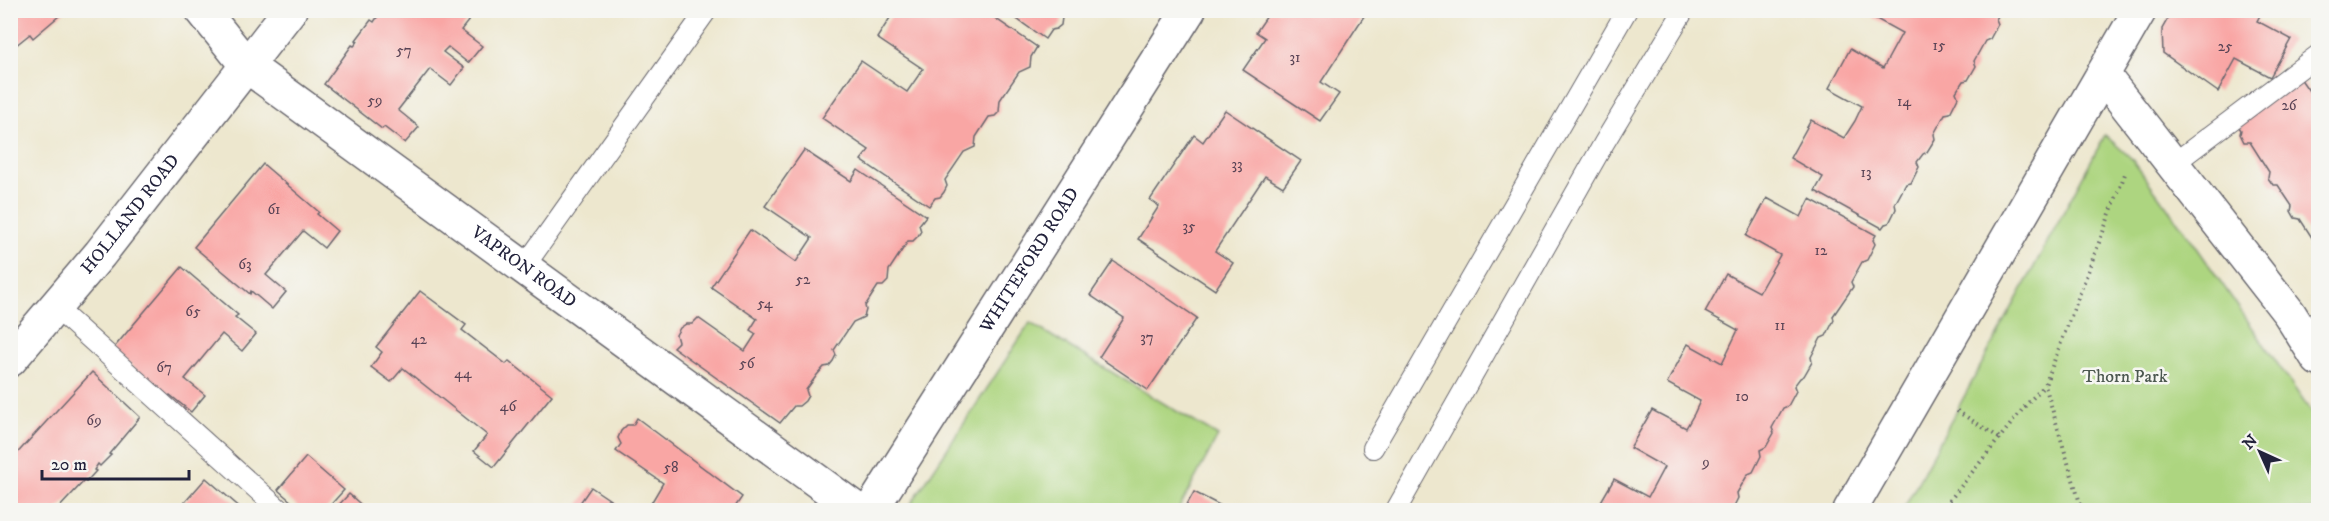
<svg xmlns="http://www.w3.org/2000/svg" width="2329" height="521" font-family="'IM FELL DW Pica',serif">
	<rect width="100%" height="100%" fill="#f6f6f2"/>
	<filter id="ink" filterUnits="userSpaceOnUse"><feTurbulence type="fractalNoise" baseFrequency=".0167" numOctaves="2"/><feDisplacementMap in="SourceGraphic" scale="12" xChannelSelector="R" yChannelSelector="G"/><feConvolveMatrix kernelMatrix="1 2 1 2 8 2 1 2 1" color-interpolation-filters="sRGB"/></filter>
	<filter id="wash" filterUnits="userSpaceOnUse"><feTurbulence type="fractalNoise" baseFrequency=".008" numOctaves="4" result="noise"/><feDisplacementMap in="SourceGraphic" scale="24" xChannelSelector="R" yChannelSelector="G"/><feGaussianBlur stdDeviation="1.35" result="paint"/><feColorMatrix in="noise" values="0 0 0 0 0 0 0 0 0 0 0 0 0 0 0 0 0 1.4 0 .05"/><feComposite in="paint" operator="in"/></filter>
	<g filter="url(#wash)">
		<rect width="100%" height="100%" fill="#ede7ce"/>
		<g fill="#add580" stroke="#687c5e" stroke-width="1.5">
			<polygon points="2105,135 2131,158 2193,242 2318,422 2318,510 1903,510"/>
			<polygon points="1030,323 1218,436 1178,510 907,510"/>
		</g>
		<g id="blocks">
			<g fill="#f9a6a4">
				<polygon points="10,10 66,10 33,38 30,34 10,50"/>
				<polygon points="382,10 477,10 461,30 482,46 468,63 448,47 443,52 464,68 451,85 430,69 398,110 419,127 405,143 384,127 382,129 324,84 352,45 354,46 356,44 358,41 356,40 371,20 374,22"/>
				<polygon points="895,10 959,10 962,12 963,10 983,10 1037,47 1031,57 1030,67 1019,72 1000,100 999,112 995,116 989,117 976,137 975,147 964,152 945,180 947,186 944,192 940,197 935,198 929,206 861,160 869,150 822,118 861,61 907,92 923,69 877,38"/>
				<polygon points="1004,10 1063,10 1061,25 1056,29 1051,30 1045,39"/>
				<polygon points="1271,10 1368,10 1321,82 1339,94 1320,121 1243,70 1265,38 1256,32"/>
				<polygon points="1872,10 2002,10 1996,19 1998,24 1990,39 1985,41 1974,61 1976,66 1968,80 1963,81 1956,92 1958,97 1950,113 1945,114 1934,134 1935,139 1927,152 1923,154 1917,162 1919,167 1911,183 1906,184 1895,204 1896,209 1889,223 1885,224 1882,228 1815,191 1823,177 1790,158 1811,120 1844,138 1855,121 1862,106 1829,88 1850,49 1883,68 1902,33 1869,15"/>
				<polygon points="2176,10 2263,10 2257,21 2291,39 2270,77 2236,59 2218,92 2163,53 2162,29 2170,15"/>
				<polygon points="2300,78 2309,91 2318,85 2318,247 2300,219 2295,218 2291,211 2292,206 2278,185 2273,185 2268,178 2269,172 2250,142 2244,142 2240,134 2241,130 2235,121"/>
				<polygon points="1225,110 1301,161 1283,187 1265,176 1215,251 1233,263 1215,290 1138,239 1159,206 1150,200 1194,135 1203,142"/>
				<polygon points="804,150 851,181 858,170 926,216 919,225 921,231 918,236 913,241 908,241 889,270 888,281 883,286 878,286 865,306 866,310 864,317 853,322 834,350 836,355 833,361 829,366 824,367 817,375 806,390 808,396 805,401 799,406 794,406 780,423 673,347 678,342 676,335 680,328 686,324 692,324 698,318 745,351 756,334 750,330 757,319 711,287 750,230 796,262 812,238 765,206"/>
				<polygon points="263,164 319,212 317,214 337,231 324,248 303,231 266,275 286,292 272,309 251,291 250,294 194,247"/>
				<polygon points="1767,198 1801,217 1810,199 1876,235 1873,240 1875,244 1867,260 1862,262 1851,282 1853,287 1833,316 1834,320 1826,336 1821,338 1811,357 1812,362 1804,376 1800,378 1794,386 1796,391 1788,406 1783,408 1772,428 1774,433 1766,447 1760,450 1761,456 1753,472 1748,474 1737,493 1738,498 1732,510 1596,510 1614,479 1648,497 1664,467 1630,448 1652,410 1686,428 1694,414 1700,401 1667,383 1688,344 1722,363 1738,330 1705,312 1726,274 1759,292 1780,255 1746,236"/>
				<polygon points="1113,261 1197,318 1148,390 1099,357 1124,318 1090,295"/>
				<polygon points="182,267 238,315 235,317 256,334 242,351 222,334 185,379 205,395 191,412 170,395 168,397 112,350"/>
				<polygon points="420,291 466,325 462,330 506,364 509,361 552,395 494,467 474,451 487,435 403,368 391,382 371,367 382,352 376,347"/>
				<polygon points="92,372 140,417 109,454 111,455 100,466 98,464 94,470 96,471 86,482 84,481 57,510 10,510 10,461"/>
				<polygon points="637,418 742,497 733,510 647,510 663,483 616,451 621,444 618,438 621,431 627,425 633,425"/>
				<polygon points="306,457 344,490 326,510 301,510 278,490"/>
				<polygon points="206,478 243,510 178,510"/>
				<polygon points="591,487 625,510 575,510"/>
				<polygon points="1194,492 1229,510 1184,510"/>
				<polygon points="349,494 367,510 334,510"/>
			</g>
		</g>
	</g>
	<g filter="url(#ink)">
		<use href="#blocks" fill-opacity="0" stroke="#69676e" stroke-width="1.5"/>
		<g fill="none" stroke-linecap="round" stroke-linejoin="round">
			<g stroke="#69676e" stroke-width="22">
				<g id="service">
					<polyline points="2173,164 2318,55"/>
					<polyline points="524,267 707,10"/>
					<polyline points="56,308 280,510"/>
					<polyline points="1373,448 1627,10"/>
					<polyline points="1396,510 1604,143 1684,10"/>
				</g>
			</g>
			<g stroke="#69676e" stroke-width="36">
				<g id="minor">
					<path id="s1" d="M 202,10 L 247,66 L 857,510"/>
					<polyline points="2103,75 2289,313 2318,359"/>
					<path id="s2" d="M 10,360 L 100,254 L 290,10"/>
					<path id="s3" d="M 871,510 L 1189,10"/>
					<polyline points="1850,510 2140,10"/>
				</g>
			</g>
			<g stroke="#69676e" stroke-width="4" stroke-dasharray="1.5 4.5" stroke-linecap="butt">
				<polyline points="1957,411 2000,438"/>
				<polyline points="1942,510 2026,405 2045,385"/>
				<polyline points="2082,510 2045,385 2125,174"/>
			</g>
			<use href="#service" stroke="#fff" stroke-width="20"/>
			<use href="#minor" stroke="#fff" stroke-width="33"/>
		</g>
	</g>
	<g text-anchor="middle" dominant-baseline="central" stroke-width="5" stroke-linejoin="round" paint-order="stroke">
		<g font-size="15" fill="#584355">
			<text x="1939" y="45">15</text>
			<text x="2225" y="46">25</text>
			<text x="404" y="50">57</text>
			<text x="1295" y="57">31</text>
			<text x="375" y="100">59</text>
			<text x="1904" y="101">14</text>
			<text x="2289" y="105">26</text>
			<text x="1237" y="164">33</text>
			<text x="1866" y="172">13</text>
			<text x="274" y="209">61</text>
			<text x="1189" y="226">35</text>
			<text x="1821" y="250">12</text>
			<text x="245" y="264">63</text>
			<text x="803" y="279">52</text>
			<text x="765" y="303">54</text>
			<text x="193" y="311">65</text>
			<text x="1780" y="325">11</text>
			<text x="1147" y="337">37</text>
			<text x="419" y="339">42</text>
			<text x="747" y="363">56</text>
			<text x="164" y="367">67</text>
			<text x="463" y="373">44</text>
			<text x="1742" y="396">10</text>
			<text x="508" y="406">46</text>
			<text x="94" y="420">69</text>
			<text x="1706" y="462">9</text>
			<text x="671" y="467">58</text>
		</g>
		<g font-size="18" fill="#22223b" stroke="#f6f6f2">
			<text stroke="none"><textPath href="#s2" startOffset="189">HOLLAND ROAD</textPath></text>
			<text stroke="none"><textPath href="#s3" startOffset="296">WHITEFORD ROAD</textPath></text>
			<text stroke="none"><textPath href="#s1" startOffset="414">VAPRON ROAD</textPath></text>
		</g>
		<g font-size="18" fill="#4c5850" stroke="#f6f6f2">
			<text x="2125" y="377">Thorn Park</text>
		</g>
	</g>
	<rect width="2329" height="521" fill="none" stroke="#f6f6f2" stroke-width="36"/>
	<g transform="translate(2260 452) rotate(315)" stroke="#f6f6f2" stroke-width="4.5" paint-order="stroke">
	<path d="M0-4.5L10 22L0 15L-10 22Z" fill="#22223b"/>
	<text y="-9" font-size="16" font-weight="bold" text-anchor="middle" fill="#22223b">N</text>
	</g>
	<path d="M42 470v9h147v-9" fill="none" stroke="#22223b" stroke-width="3"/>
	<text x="51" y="470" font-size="18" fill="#22223b" stroke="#f6f6f2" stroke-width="4.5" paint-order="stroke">20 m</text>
</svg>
